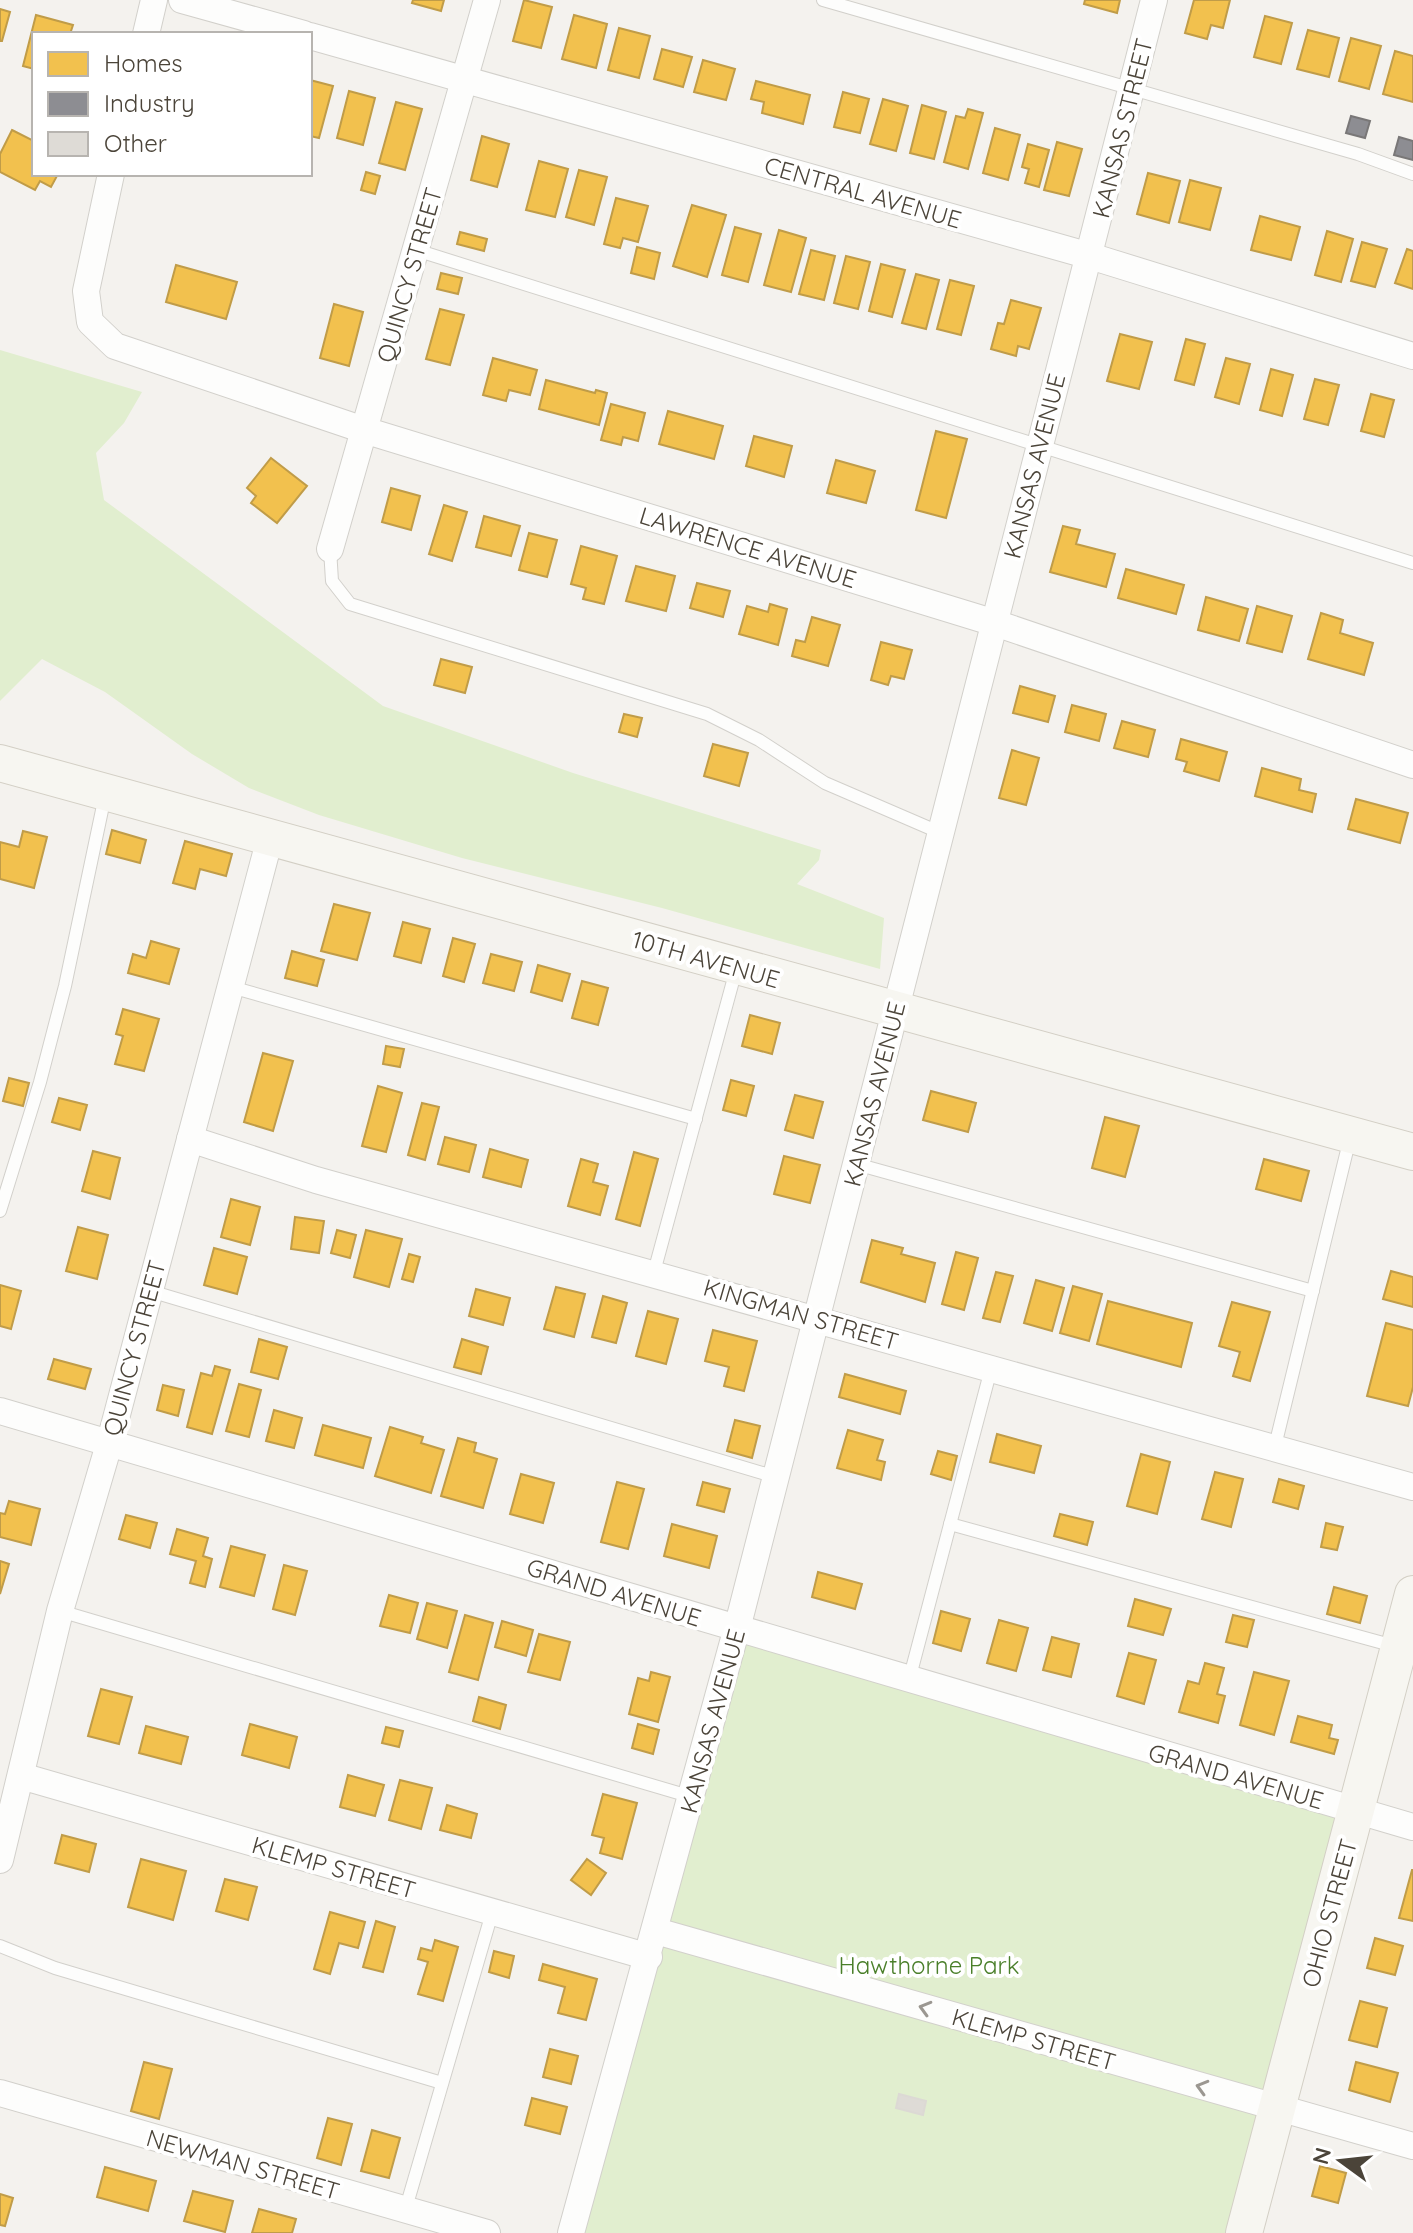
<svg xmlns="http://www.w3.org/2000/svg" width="1413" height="2233" font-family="Quicksand,sans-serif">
	<rect width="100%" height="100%" fill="#f4f2ee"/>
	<g fill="#e1eecf">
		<polygon points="0,350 142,392 124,423 96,453 104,500 383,706 573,773 821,850 819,860 797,884 884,918 880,969 662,908 462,858 319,815 249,788 192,754 105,692 42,659 0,701"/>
		<polygon points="737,1629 1356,1811 1244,2233 571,2233"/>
	</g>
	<g fill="#f2c14e" stroke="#c09c48" stroke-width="2">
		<polygon points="413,0 444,0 441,11 412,3"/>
		<polygon points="524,0 552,7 541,48 513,41"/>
		<polygon points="1085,0 1120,0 1117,13 1084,4"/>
		<polygon points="1194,0 1230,0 1223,28 1211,25 1207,39 1185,33"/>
		<polygon points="0,9 10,12 2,41 0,41"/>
		<polygon points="36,15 73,25 70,34 34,34 34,69 23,66"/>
		<polygon points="574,15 607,24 596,68 562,59"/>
		<polygon points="1265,16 1292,23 1281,64 1254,57"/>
		<polygon points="619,28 650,36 639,78 608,70"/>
		<polygon points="1308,30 1339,38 1329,77 1297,69"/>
		<polygon points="1351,38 1381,46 1369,89 1339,81"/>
		<polygon points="662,49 692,57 683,87 654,79"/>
		<polygon points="1395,51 1413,56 1413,102 1383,94"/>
		<polygon points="703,60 735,69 726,100 694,92"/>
		<polygon points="310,80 333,86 319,138 310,136"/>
		<polygon points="756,81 810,95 803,124 762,113 764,102 751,99"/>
		<polygon points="349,91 375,98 363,145 337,138"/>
		<polygon points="843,92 869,99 860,133 834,127"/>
		<polygon points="883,99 908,106 896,151 870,144"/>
		<polygon points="396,102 422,109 405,170 379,163"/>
		<polygon points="922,105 946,112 934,159 910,153"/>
		<polygon points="968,109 983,113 968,169 944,162 956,116 965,118"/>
		<polygon points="995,128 1020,135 1008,180 983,173"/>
		<polygon points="12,130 34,141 34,174 58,174 51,187 40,181 35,190 0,172 0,154"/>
		<polygon points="482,136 509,144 497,187 471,180"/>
		<polygon points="1057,142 1082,149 1069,196 1044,190"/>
		<polygon points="1028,144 1049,150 1039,187 1025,183 1029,169 1022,167"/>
		<polygon points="539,161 568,169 555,217 526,210"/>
		<polygon points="579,170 607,177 594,225 566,217"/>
		<polygon points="366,172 380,176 375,194 361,190"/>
		<polygon points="1148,173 1180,181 1169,223 1137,214"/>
		<polygon points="1190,180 1221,188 1210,230 1179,222"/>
		<polygon points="616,198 648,206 638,242 623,238 620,248 604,244"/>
		<polygon points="692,205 726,215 707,277 673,266"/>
		<polygon points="1260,216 1300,227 1291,260 1251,250"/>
		<polygon points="735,227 761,234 748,282 722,275"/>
		<polygon points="779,230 806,238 791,292 764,285"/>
		<polygon points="1327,231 1353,239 1341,282 1315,275"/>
		<polygon points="460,232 487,239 484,251 457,244"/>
		<polygon points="1362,242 1387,249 1375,287 1351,281"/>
		<polygon points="637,247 660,253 654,279 631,273"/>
		<polygon points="1407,249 1413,251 1413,289 1395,283"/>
		<polygon points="811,250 835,256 824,300 799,294"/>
		<polygon points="846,256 870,262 858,309 834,303"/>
		<polygon points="881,264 905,270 892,317 869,311"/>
		<polygon points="176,265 237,282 226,319 166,302"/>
		<polygon points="441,273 462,278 458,294 437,289"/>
		<polygon points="916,274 939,280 926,329 902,323"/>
		<polygon points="950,280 974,286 961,335 937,329"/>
		<polygon points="1011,300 1041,308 1029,349 1018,346 1016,356 991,349 998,323 1004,324"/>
		<polygon points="334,304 363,312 349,366 320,358"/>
		<polygon points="440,309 464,315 450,365 426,359"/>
		<polygon points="1120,334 1152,342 1139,389 1107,381"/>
		<polygon points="1186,339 1205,344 1194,385 1175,380"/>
		<polygon points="493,358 537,370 530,395 509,390 506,401 483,395"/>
		<polygon points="1226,358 1250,364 1239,404 1215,397"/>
		<polygon points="1271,369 1293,375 1282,416 1260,410"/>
		<polygon points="1315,379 1339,385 1328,425 1304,419"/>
		<polygon points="546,380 595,393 596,390 607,393 599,425 539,409"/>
		<polygon points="1371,394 1394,400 1384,437 1361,431"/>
		<polygon points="611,404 645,413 638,441 623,437 621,445 601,440"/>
		<polygon points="668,411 723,426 714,459 659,444"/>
		<polygon points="936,431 967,439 946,518 916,510"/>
		<polygon points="754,436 792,446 784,477 746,466"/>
		<polygon points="271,458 307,486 277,523 251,503 256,496 247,488"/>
		<polygon points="836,460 875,471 866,503 827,493"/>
		<polygon points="391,488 420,496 411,530 382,522"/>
		<polygon points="444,505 467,512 452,561 429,554"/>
		<polygon points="484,516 520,526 511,556 476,547"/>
		<polygon points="1063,526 1080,530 1076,544 1115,554 1106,587 1050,572"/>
		<polygon points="529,533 557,540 547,577 519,570"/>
		<polygon points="581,546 617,556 604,604 583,599 586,588 571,584"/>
		<polygon points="636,566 675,576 666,611 626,601"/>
		<polygon points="1126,569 1184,585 1176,614 1118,598"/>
		<polygon points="697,583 730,591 723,617 690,608"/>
		<polygon points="1206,597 1248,609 1239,641 1198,630"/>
		<polygon points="770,604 787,609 778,645 739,634 747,606 768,612"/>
		<polygon points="1257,606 1292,616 1282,652 1247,643"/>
		<polygon points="1321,613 1343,620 1340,633 1373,643 1364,675 1308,659"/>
		<polygon points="812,617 840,625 828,666 792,656 796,640 805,642"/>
		<polygon points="881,642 912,650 904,679 891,676 888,685 871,680"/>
		<polygon points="441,659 472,667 465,693 434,685"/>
		<polygon points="1020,686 1055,696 1048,722 1013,713"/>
		<polygon points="1072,705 1106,714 1099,741 1065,732"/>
		<polygon points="624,714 642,718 637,737 619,732"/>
		<polygon points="1122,721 1155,730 1148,757 1114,748"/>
		<polygon points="1181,739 1227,752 1219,781 1184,771 1187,762 1176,759"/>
		<polygon points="713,744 748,753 739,786 704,776"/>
		<polygon points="1012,750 1039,758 1026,805 999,798"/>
		<polygon points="1262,768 1301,779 1299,790 1316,794 1312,812 1255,796"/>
		<polygon points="1356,799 1408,813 1400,843 1348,829"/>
		<polygon points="112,830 146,840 140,863 106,854"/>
		<polygon points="23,831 47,837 34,888 0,879 0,842 19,847"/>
		<polygon points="185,841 232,854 226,876 200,869 195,889 173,883"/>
		<polygon points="334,904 370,913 357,960 321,951"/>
		<polygon points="403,922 430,929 421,963 394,956"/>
		<polygon points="453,938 475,944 464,982 443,976"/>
		<polygon points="151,941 179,949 169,984 128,973 133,954 146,958"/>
		<polygon points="292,951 324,960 317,986 285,978"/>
		<polygon points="491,954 522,962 514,991 483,983"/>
		<polygon points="538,965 570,974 562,1001 531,992"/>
		<polygon points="582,981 608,988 598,1025 572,1018"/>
		<polygon points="123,1009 159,1019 144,1071 115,1064 123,1036 116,1034"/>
		<polygon points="750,1015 780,1023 772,1054 742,1046"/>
		<polygon points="386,1046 404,1049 400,1067 383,1064"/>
		<polygon points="263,1053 293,1061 273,1131 244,1122"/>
		<polygon points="9,1078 29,1083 23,1106 3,1101"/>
		<polygon points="731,1080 754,1086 746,1116 723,1110"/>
		<polygon points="378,1086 402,1093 386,1152 362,1146"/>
		<polygon points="931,1091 976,1103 968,1132 923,1120"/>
		<polygon points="795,1095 823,1102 813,1138 785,1130"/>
		<polygon points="59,1098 87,1105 80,1130 52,1122"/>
		<polygon points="422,1103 439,1107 425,1160 408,1155"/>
		<polygon points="1105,1117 1139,1126 1125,1177 1092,1168"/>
		<polygon points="445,1137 476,1145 469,1172 438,1164"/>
		<polygon points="490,1149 528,1160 521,1187 483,1177"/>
		<polygon points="93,1151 120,1158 110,1199 82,1191"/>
		<polygon points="634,1152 658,1159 640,1226 616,1219"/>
		<polygon points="784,1156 820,1165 810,1203 774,1194"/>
		<polygon points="581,1159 598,1164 593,1182 608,1186 600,1215 568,1206"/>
		<polygon points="1264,1159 1309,1171 1301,1201 1256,1189"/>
		<polygon points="231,1199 260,1207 250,1245 221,1237"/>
		<polygon points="295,1217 324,1221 319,1253 291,1249"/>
		<polygon points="78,1227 108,1235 97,1279 66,1271"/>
		<polygon points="337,1230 356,1235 350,1258 331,1253"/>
		<polygon points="366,1230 402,1239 389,1287 354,1277"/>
		<polygon points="872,1240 903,1248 901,1254 935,1263 925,1302 861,1282"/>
		<polygon points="214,1248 247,1257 237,1294 204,1285"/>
		<polygon points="956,1252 978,1258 964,1310 942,1304"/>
		<polygon points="409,1254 420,1257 413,1282 402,1279"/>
		<polygon points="1391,1271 1413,1277 1413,1307 1383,1299"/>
		<polygon points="996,1272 1013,1276 1000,1322 983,1318"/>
		<polygon points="1036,1280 1064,1288 1052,1331 1024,1323"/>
		<polygon points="0,1285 21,1291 11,1329 0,1326"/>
		<polygon points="1073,1286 1102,1294 1089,1341 1060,1333"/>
		<polygon points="556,1287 585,1294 574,1337 544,1329"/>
		<polygon points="476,1289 510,1298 503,1325 469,1316"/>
		<polygon points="603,1296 627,1303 616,1343 592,1337"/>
		<polygon points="1108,1301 1192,1323 1181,1367 1097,1344"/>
		<polygon points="1232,1302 1270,1312 1250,1381 1233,1376 1240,1352 1219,1346"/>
		<polygon points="648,1311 678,1319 666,1364 636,1356"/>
		<polygon points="1386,1323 1413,1330 1413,1387 1408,1406 1367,1396"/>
		<polygon points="713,1330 757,1341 744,1391 724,1386 729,1367 705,1361"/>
		<polygon points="259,1339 287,1347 278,1379 251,1372"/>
		<polygon points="462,1339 488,1347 481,1374 454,1367"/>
		<polygon points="54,1359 91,1369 85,1389 48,1379"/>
		<polygon points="215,1366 230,1370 212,1434 187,1427 201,1373 212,1376"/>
		<polygon points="845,1374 906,1391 900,1414 839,1397"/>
		<polygon points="239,1384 261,1390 249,1437 226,1431"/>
		<polygon points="163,1385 184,1390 178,1416 157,1410"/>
		<polygon points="274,1410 302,1418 294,1448 266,1441"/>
		<polygon points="735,1420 760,1426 752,1458 727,1451"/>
		<polygon points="323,1425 371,1438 363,1468 315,1455"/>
		<polygon points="390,1427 423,1437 421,1443 444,1450 431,1493 375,1476"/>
		<polygon points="848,1430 883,1440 877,1460 885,1462 881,1480 837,1468"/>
		<polygon points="997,1434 1041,1446 1034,1473 990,1462"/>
		<polygon points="458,1438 476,1443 474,1452 497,1459 483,1508 441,1496"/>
		<polygon points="938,1451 957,1456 951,1480 931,1474"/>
		<polygon points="1141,1454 1170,1462 1157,1514 1127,1506"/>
		<polygon points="1215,1472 1243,1479 1231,1527 1202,1519"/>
		<polygon points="521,1474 554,1483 543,1523 510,1514"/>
		<polygon points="1279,1479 1304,1486 1298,1509 1273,1502"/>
		<polygon points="617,1482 644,1489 628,1549 601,1542"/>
		<polygon points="703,1482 730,1489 724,1512 697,1505"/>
		<polygon points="9,1501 40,1509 31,1545 0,1537 0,1513 5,1514"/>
		<polygon points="1060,1514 1093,1522 1087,1545 1054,1536"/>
		<polygon points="126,1515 157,1523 150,1548 119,1539"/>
		<polygon points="1326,1523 1343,1527 1337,1550 1321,1547"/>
		<polygon points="672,1524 717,1536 709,1568 664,1556"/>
		<polygon points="177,1529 208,1538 203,1556 212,1559 205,1587 190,1583 196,1561 170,1554"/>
		<polygon points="231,1546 265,1555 254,1596 220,1587"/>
		<polygon points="0,1561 9,1564 0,1594"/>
		<polygon points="284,1565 307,1571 295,1615 273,1609"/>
		<polygon points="818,1572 862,1584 855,1609 812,1597"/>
		<polygon points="1334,1587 1367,1596 1360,1623 1327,1614"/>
		<polygon points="389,1595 418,1603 410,1633 380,1626"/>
		<polygon points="1135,1599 1171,1609 1163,1635 1128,1626"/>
		<polygon points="427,1603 457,1611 447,1648 417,1639"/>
		<polygon points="941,1611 970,1619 961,1651 933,1643"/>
		<polygon points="465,1615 493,1623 478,1680 449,1672"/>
		<polygon points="1233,1615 1254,1620 1247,1647 1226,1642"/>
		<polygon points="999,1620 1028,1628 1016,1671 987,1663"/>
		<polygon points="502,1621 533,1630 526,1656 495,1647"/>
		<polygon points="539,1634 570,1642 560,1680 528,1672"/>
		<polygon points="1052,1637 1079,1644 1071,1677 1043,1670"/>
		<polygon points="1129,1653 1156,1660 1144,1704 1117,1696"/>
		<polygon points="1205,1663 1224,1668 1217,1694 1225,1696 1218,1723 1179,1712 1188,1681 1199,1684"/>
		<polygon points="651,1672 670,1677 658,1722 629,1714 638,1678 649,1681"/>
		<polygon points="1254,1672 1289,1681 1274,1735 1240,1725"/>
		<polygon points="101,1689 132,1697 119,1744 88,1736"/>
		<polygon points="479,1697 506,1705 500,1729 473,1721"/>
		<polygon points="1298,1716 1332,1725 1329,1738 1338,1740 1334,1754 1291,1742"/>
		<polygon points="250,1724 297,1737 289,1768 242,1755"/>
		<polygon points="638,1724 659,1730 653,1754 632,1748"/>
		<polygon points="146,1726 188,1737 181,1764 139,1753"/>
		<polygon points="386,1727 403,1731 399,1747 382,1743"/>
		<polygon points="348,1775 384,1785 375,1816 340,1807"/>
		<polygon points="400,1780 432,1788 421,1829 389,1820"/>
		<polygon points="603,1794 637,1803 622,1859 600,1853 604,1838 592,1835"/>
		<polygon points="447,1805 477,1814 471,1838 440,1830"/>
		<polygon points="62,1835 96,1844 89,1872 55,1863"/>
		<polygon points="141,1859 186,1871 173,1920 128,1907"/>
		<polygon points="587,1859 606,1873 591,1895 571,1880"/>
		<polygon points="1412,1870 1413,1870 1413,1921 1399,1918"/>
		<polygon points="225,1879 257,1887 248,1920 216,1911"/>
		<polygon points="330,1912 365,1922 358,1948 339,1943 330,1974 314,1969"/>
		<polygon points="376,1921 395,1927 383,1972 363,1967"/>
		<polygon points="1375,1938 1403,1946 1395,1975 1367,1968"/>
		<polygon points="435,1940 458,1947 443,2001 418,1994 428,1962 418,1959 421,1948 432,1951"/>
		<polygon points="494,1951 514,1956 509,1978 489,1972"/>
		<polygon points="543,1964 597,1979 586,2020 558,2013 565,1987 539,1980"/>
		<polygon points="1360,2001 1387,2008 1377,2047 1349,2040"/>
		<polygon points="550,2049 578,2056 571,2084 543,2077"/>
		<polygon points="144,2062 172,2069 159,2119 131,2111"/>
		<polygon points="1356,2062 1398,2073 1390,2102 1349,2090"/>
		<polygon points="532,2098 567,2107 560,2134 525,2125"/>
		<polygon points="328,2118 352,2124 341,2165 317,2158"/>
		<polygon points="372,2130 400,2138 389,2178 361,2171"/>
		<polygon points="1320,2166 1346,2173 1338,2203 1312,2196"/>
		<polygon points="105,2167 156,2181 148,2211 97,2197"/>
		<polygon points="193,2191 233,2201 225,2232 184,2221"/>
		<polygon points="0,2194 13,2198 5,2226 0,2225"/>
		<polygon points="259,2209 296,2219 292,2233 252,2233"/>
	</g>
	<g fill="#8d8d92" stroke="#797777" stroke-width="2">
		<polygon points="1351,116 1370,121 1365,138 1346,133"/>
		<polygon points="1399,137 1413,141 1413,160 1394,155"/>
	</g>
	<polygon fill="#dedbd6" stroke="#dcd9d4" stroke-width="2" points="899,2094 926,2101 923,2115 896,2108"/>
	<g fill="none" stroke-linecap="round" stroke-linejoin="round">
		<g stroke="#d2d0cb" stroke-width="14">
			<g id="lane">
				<polyline points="823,0 1358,154 1413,174"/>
				<polyline points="416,250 1413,563"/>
				<polyline points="330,549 332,581 350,604 707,714 759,740 825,783 941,833"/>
				<polyline points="231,987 696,1119"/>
				<polyline points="856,1164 1313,1291"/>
				<polyline points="0,1211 40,1082 65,986 105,796"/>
				<polyline points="654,1272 736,970"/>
				<polyline points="150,1291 776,1477"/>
				<polyline points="1274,1450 1350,1138"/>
				<polyline points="950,1524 1394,1646"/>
				<polyline points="60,1611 692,1797"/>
				<polyline points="909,1680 991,1369"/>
				<polyline points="0,1946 55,1968 442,2083"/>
				<polyline points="405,2211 492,1913"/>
			</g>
		</g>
		<g stroke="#d2d0cb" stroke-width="28">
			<g id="street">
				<polyline points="182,0 304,34"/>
				<polyline points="146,34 154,0"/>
				<polyline points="310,36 1090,256 1413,356"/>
				<polyline points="111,174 86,291 90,322 115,346 364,430 995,623 1413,765"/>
				<polyline points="330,549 487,0"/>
				<polyline points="190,1139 316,1180 1413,1487"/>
				<polyline points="0,1411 1413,1827"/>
				<polyline points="21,1776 649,1957"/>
				<polyline points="0,1860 60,1611 110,1441 270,838"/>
				<polyline points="656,1931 1413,2146"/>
				<polyline points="0,2093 487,2233"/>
				<polyline points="571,2233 741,1613 1154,0"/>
			</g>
		</g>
		<g stroke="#d3cfc5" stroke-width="38">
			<g id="secondary">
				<polyline points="0,763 1413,1152"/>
				<polyline points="1244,2233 1413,1594"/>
			</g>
		</g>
		<use href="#lane" stroke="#fdfdfc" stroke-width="12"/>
		<use href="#street" stroke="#fdfdfc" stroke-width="26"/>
		<use href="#secondary" stroke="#f7f6f1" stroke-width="36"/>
	</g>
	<defs><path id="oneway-chevron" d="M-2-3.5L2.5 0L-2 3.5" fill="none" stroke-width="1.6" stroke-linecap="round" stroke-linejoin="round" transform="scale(2)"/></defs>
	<g stroke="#9b9791">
		<use href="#oneway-chevron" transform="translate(925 2008) rotate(-164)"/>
		<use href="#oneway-chevron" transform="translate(1202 2087) rotate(-164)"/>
	</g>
	<g text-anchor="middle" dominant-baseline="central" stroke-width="8" stroke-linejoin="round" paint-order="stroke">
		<g font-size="24" fill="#4b4439" stroke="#fff">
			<text transform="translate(1122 128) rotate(-76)">KANSAS STREET</text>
			<text transform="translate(863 192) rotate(16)">CENTRAL AVENUE</text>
			<text transform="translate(409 275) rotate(-74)">QUINCY STREET</text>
			<text transform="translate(1034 466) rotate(-76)">KANSAS AVENUE</text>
			<text transform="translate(748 547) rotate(17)">LAWRENCE AVENUE</text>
			<text transform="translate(706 959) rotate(16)">10TH AVENUE</text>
			<text transform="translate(874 1094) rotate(-76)">KANSAS AVENUE</text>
			<text transform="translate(801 1314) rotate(16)">KINGMAN STREET</text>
			<text transform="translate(134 1348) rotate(-75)">QUINCY STREET</text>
			<text transform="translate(614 1592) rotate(17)">GRAND AVENUE</text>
			<text transform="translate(712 1721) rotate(-75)">KANSAS AVENUE</text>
			<text transform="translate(1236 1776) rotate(16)">GRAND AVENUE</text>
			<text transform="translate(334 1867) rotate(16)">KLEMP STREET</text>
			<text transform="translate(1329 1913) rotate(-75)">OHIO STREET</text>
			<text transform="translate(1034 2039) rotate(16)">KLEMP STREET</text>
			<text transform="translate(243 2164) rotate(16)">NEWMAN STREET</text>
		</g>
		<g font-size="24" fill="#4a7f2a" stroke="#fff">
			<text x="929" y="1965">Hawthorne Park</text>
		</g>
	</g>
	<rect x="32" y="32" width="280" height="144" fill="#ffffff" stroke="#b7b4b0" stroke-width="2"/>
	<rect x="48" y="52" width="40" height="24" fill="#f2c14e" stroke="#b7b4b0" stroke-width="2"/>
	<text x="104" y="72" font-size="24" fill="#4b4439">Homes</text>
	<rect x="48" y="92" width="40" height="24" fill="#8d8d92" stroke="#b7b4b0" stroke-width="2"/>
	<text x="104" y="112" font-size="24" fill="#4b4439">Industry</text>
	<rect x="48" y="132" width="40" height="24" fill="#dedbd6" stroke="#b7b4b0" stroke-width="2"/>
	<text x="104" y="152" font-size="24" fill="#4b4439">Other</text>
	<g transform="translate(1341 2161) rotate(285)" stroke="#ffffff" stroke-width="6" paint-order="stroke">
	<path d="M0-6L14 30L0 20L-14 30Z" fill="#4b4439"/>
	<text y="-12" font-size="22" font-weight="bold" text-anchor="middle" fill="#4b4439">N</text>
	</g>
</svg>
